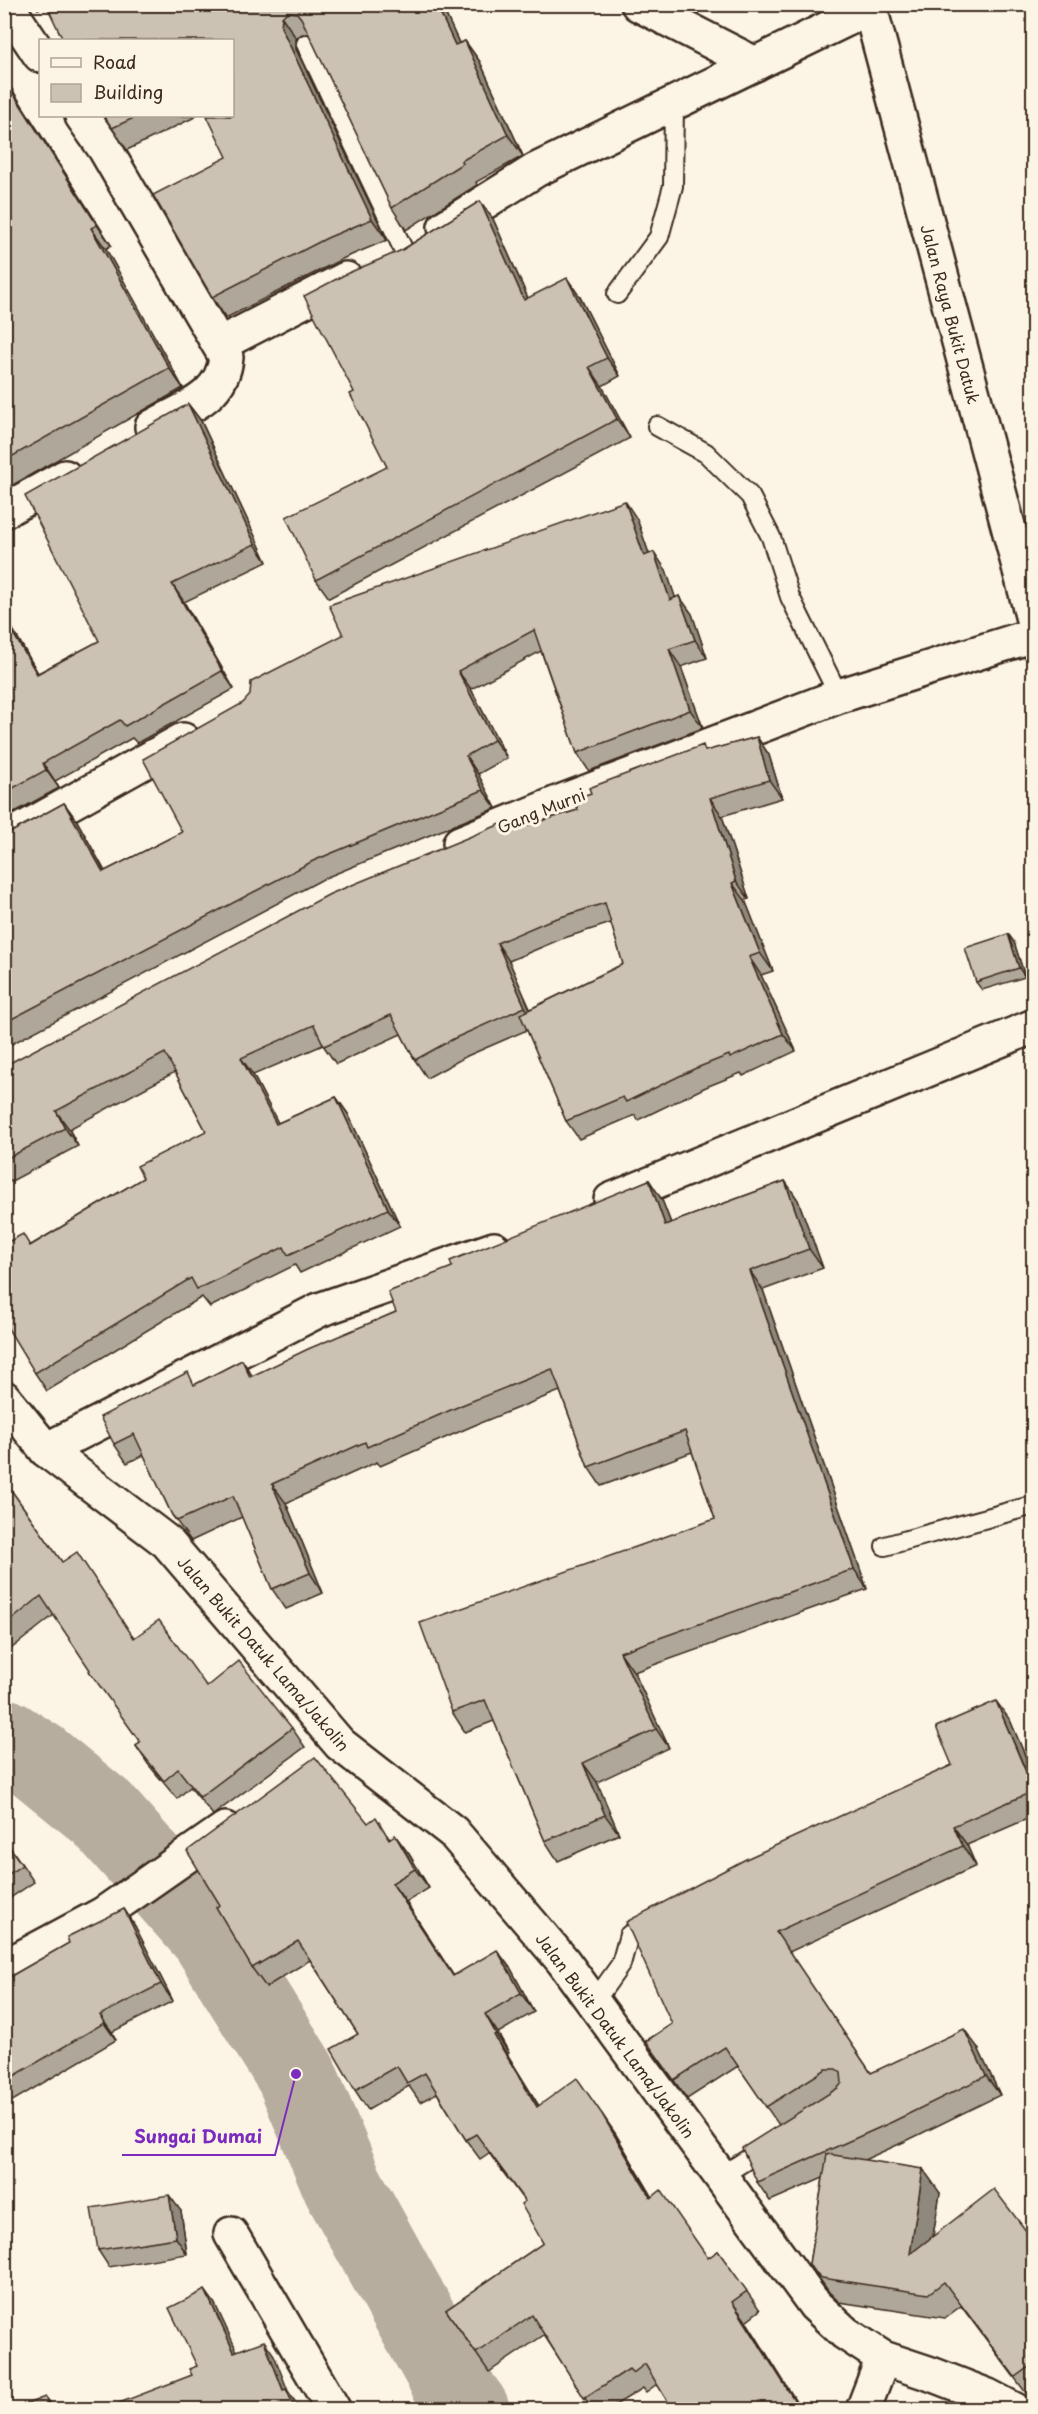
<svg xmlns="http://www.w3.org/2000/svg" width="1038" height="2414" font-family="'Playpen Sans',sans-serif">
	<rect width="100%" height="100%" fill="#fcf5e5"/>
	<filter id="ink" filterUnits="userSpaceOnUse"><feTurbulence type="fractalNoise" baseFrequency=".0167" numOctaves="2"/><feDisplacementMap in="SourceGraphic" scale="12" xChannelSelector="R" yChannelSelector="G"/><feConvolveMatrix kernelMatrix="1 2 1 2 8 2 1 2 1" color-interpolation-filters="sRGB"/></filter>
	<g filter="url(#ink)">
		<g fill="none" stroke-linecap="round" stroke-linejoin="round">
			<polyline stroke="#b7ad9e" stroke-width="81" points="4,1739 37,1760 102,1813 210,1935 296,2074 343,2186 460,2398 469,2410"/>
			<g stroke="#3b2a1e" stroke-width="22">
				<g id="lane">
					<polyline points="306,44 405,253"/>
					<polyline points="617,294 659,237 673,186 674,103"/>
					<polyline points="657,426 706,453 750,496 771,537 790,597 839,696"/>
					<polyline points="885,1546 1034,1505"/>
					<polyline points="594,2002 621,1964 629,1935 651,1922"/>
					<polyline points="721,2176 767,2147"/>
				</g>
			</g>
			<g stroke="#3b2a1e" stroke-width="38">
				<g id="street">
					<polyline points="6,4 40,55"/>
					<polyline points="638,4 755,64"/>
					<polyline points="869,4 1034,623"/>
					<path d="M 82,116 L 105,149 L 226,357 C 223,398 183,409 152,427"/>
					<polyline points="445,227 536,170 870,8"/>
					<polyline points="220,344 346,279"/>
					<polyline points="4,511 65,477"/>
					<polyline points="4,840 183,740"/>
					<polyline points="460,843 560,802 839,696 1034,635"/>
					<polyline points="611,1200 1034,1026"/>
					<polyline points="4,1398 46,1450 167,1542 340,1744 453,1832 563,1961 815,2305 845,2333 883,2358 931,2374 988,2396 1015,2410"/>
					<polyline points="46,1450 319,1310 494,1249"/>
					<polyline points="4,1967 103,1914 225,1829"/>
					<polyline points="231,2234 334,2410"/>
					<polyline points="863,2410 883,2358"/>
				</g>
			</g>
			<use href="#lane" stroke="#fcf5e5" stroke-width="18"/>
			<use href="#street" stroke="#fcf5e5" stroke-width="33"/>
		</g>
		<g fill="#afa79a" stroke="#3b2a1e" stroke-width="1.5" fill-rule="evenodd">
			<polygon points="34,4 441,4 459,43 465,41 480,62 523,156 476,182 477,185 406,230 392,208 309,34 302,34 296,38 296,49 387,240 342,259 226,318 212,297 227,157 232,40 46,5 38,9"/>
			<polygon points="4,77 111,245 106,249 183,388 4,490"/>
			<polygon points="104,116 197,116 127,150"/>
			<polygon points="480,201 493,219 528,298 580,297 620,376 602,386 630,438 329,598 316,580 387,467 354,392 402,250"/>
			<polygon points="188,404 201,421 267,562 184,602 234,689 137,743 132,738 55,781 59,788 4,818 4,614 38,673 99,641"/>
			<polygon points="637,519 649,554 666,570 675,598 679,596 692,614 707,658 681,667 703,728 589,771 577,753 541,651 471,689 507,758 478,774 496,808 325,878 4,1048 4,836 64,803 77,821 105,871 182,832"/>
			<path d="M 757,737 L 769,755 L 782,798 L 722,816 L 749,899 L 745,900 L 773,971 L 761,975 L 796,1051 L 743,1076 L 741,1073 L 706,1087 L 638,1120 L 635,1115 L 579,1139 L 566,1121 L 527,1030 L 467,1056 L 427,1078 L 415,1060 L 401,1034 L 336,1064 L 323,1045 L 253,1075 L 278,1123 L 336,1097 L 348,1114 L 400,1226 L 300,1273 L 295,1265 L 210,1307 L 202,1297 L 47,1391 L 35,1373 L 31,1245 L 143,1178 L 206,1131 L 175,1072 L 69,1129 L 78,1146 L 4,1185 L 4,1066 L 506,831 L 578,810 L 591,793 L 707,751 ZM 611,923 L 623,964 L 530,1009 L 509,961 L 561,939 Z"/>
			<polygon points="1008,934 1014,942 1025,977 982,990 976,982"/>
			<polygon points="649,1180 662,1200 671,1223 785,1181 798,1200 823,1268 763,1290 867,1589 634,1672 669,1748 597,1782 619,1834 558,1861 545,1841 494,1721 465,1732 452,1712 715,1519 692,1452 601,1486 588,1467 560,1391 475,1425 380,1466 377,1462 286,1503 323,1593 286,1609 272,1589 242,1517 191,1541 172,1515 144,1455 127,1463 114,1444 196,1384 242,1360 252,1376 396,1312 452,1267"/>
			<polygon points="4,1480 62,1562 135,1638 207,1687 292,1728 305,1747 213,1815 190,1787 177,1799 148,1764 136,1746 140,1742 54,1615 12,1648 4,1639"/>
			<polygon points="1010,1720 1034,1777 1034,1816 967,1845 976,1866 789,1952 871,2073 978,2048 1000,2095 906,2141 864,2160 940,2193 933,2236 1030,2236 1034,2234 1034,2400 1032,2401 961,2306 945,2318 839,2302 829,2292 809,2264 823,2178 770,2201 757,2182 779,2125 738,2066 687,2099 646,2041 672,2024 952,1765"/>
			<polygon points="368,1823 391,1838 409,1854 429,1888 406,1902 453,1975 511,1969 534,2012 498,2033 509,2053 507,2054 539,2106 615,2133 652,2196 708,2258 718,2251 760,2310 746,2321 801,2409 672,2409 657,2384 646,2392 643,2388 609,2409 592,2409 544,2335 489,2372 446,2310 543,2243 525,2202 489,2153 480,2159 466,2140 437,2093 420,2102 409,2086 368,2110 355,2090 358,2034 310,1960 266,1987 252,1968"/>
			<polygon points="4,1838 34,1882 4,1902"/>
			<polygon points="124,1909 135,1926 173,2001 112,2032 116,2040 4,2106 4,1980 69,1943"/>
			<polygon points="181,2211 187,2254 109,2267 98,2250"/>
		</g>
		<g fill="#8f887d" stroke="#3b2a1e" stroke-width="1.5">
			<polygon points="436,4 441,4 470,67 455,45"/>
			<polygon points="282,17 296,38 296,49 387,240 372,219 281,27"/>
			<polygon points="465,41 480,62 523,156 508,135"/>
			<polygon points="4,77 111,245 97,225 4,79"/>
			<polygon points="480,201 493,219 537,319 524,300"/>
			<polygon points="91,228 106,249 183,388 169,368"/>
			<polygon points="567,278 580,297 620,376 607,358"/>
			<polygon points="589,367 602,386 630,438 617,419"/>
			<polygon points="188,404 201,421 267,562 255,544"/>
			<polygon points="625,501 637,519 656,574 644,556"/>
			<polygon points="654,552 666,570 682,617 670,600"/>
			<polygon points="172,584 184,602 234,689 222,671"/>
			<polygon points="679,596 692,614 707,658 695,640"/>
			<polygon points="4,614 49,692 37,674 4,618"/>
			<polygon points="669,649 681,667 703,728 690,710"/>
			<polygon points="458,671 471,689 507,758 494,740"/>
			<polygon points="757,737 769,755 782,798 769,780"/>
			<polygon points="466,756 478,774 496,808 483,790"/>
			<polygon points="43,763 55,781 59,788 46,770"/>
			<polygon points="710,798 722,816 749,899 736,881"/>
			<polygon points="64,803 77,821 115,890 103,872"/>
			<polygon points="732,883 745,900 773,971 760,953"/>
			<polygon points="1008,934 1014,942 1025,977 1019,968"/>
			<polygon points="497,943 509,961 537,1025 525,1007"/>
			<polygon points="749,957 761,975 796,1051 783,1034"/>
			<polygon points="241,1058 253,1075 288,1142 276,1124"/>
			<polygon points="336,1097 348,1114 400,1226 388,1209"/>
			<polygon points="56,1111 69,1129 78,1146 65,1128"/>
			<polygon points="649,1180 662,1200 679,1245 665,1225"/>
			<polygon points="785,1181 798,1200 823,1268 809,1249"/>
			<polygon points="750,1271 763,1290 867,1589 854,1569"/>
			<polygon points="242,1360 255,1380 250,1377"/>
			<polygon points="272,1484 286,1503 323,1593 310,1573"/>
			<polygon points="620,1652 634,1672 669,1748 656,1729"/>
			<polygon points="996,1701 1010,1720 1034,1777 1034,1790"/>
			<polygon points="583,1763 597,1782 619,1834 605,1815"/>
			<polygon points="953,1826 967,1845 976,1866 963,1846"/>
			<polygon points="395,1835 409,1854 429,1888 415,1869"/>
			<polygon points="392,1883 406,1902 466,1995 453,1976"/>
			<polygon points="124,1909 135,1926 173,2001 161,1984"/>
			<polygon points="497,1950 511,1969 534,2012 521,1993"/>
			<polygon points="485,2014 498,2033 509,2053 496,2034"/>
			<polygon points="100,2015 112,2032 116,2040 104,2023"/>
			<polygon points="964,2029 978,2048 1000,2095 986,2076"/>
			<polygon points="494,2035 507,2054 551,2126 537,2107"/>
			<polygon points="602,2114 615,2133 664,2217 651,2198"/>
			<polygon points="923,2169 940,2193 926,2278 910,2254"/>
			<polygon points="169,2195 181,2211 187,2254 176,2238"/>
			<polygon points="205,2290 215,2304 244,2366 234,2352"/>
			<polygon points="732,2302 746,2321 801,2409 800,2409"/>
			<polygon points="264,2341 274,2355 288,2391 296,2403 299,2409 295,2409 283,2390"/>
			<polygon points="45,2397 54,2409 50,2409"/>
		</g>
		<g fill="#ccc2b3" stroke="#3b2a1e" stroke-width="1.5">
			<polygon points="46,4 436,4 455,45 465,41 508,135 461,161 463,163 392,208 301,18 297,13 287,12 282,17 281,27 372,219 327,238 212,297 153,195 227,157 207,116 232,116 232,40 63,40"/>
			<polygon points="4,79 97,225 91,228 169,368 4,461"/>
			<polygon points="104,116 138,116 112,128"/>
			<polygon points="480,201 524,300 567,278 607,358 589,367 617,419 316,580 286,517 387,467 350,394 354,392 304,296 346,274 402,250"/>
			<polygon points="188,404 255,544 172,584 222,671 125,726 120,720 43,763 46,770 4,793 4,618 37,674 99,641 25,496"/>
			<polygon points="625,501 644,556 654,552 670,600 679,596 695,640 669,649 690,710 577,753 534,630 458,671 494,740 466,756 483,790 313,861 4,1023 4,836 64,803 103,872 182,832 143,759 243,703 250,695 251,682 343,635 329,605"/>
			<polygon points="757,737 769,780 710,798 736,881 732,883 760,953 749,957 783,1034 730,1058 729,1055 694,1069 626,1102 623,1097 566,1121 520,1014 623,964 605,903 548,921 497,943 525,1007 455,1038 415,1060 391,1015 324,1046 314,1025 241,1058 276,1124 336,1097 388,1209 288,1255 284,1247 197,1289 191,1278 35,1373 4,1322 4,1244 23,1234 30,1246 143,1178 137,1166 206,1131 165,1053 56,1111 65,1128 4,1160 4,1066 330,894 501,824 505,832 578,810 574,799 591,793 589,788 703,745 705,751"/>
			<polygon points="1008,934 1019,968 976,982 965,948"/>
			<polygon points="649,1180 665,1225 785,1181 809,1249 750,1271 854,1569 620,1652 656,1729 583,1763 605,1815 545,1841 485,1700 452,1712 420,1623 715,1519 685,1431 588,1467 552,1369 462,1405 367,1447 365,1442 272,1484 310,1573 272,1589 233,1496 177,1521 172,1515 134,1434 114,1444 100,1417 188,1372 194,1385 242,1360 250,1377 308,1349 396,1312 388,1292 452,1267 450,1261"/>
			<polygon points="4,1480 62,1562 77,1552 134,1638 159,1620 207,1687 239,1661 292,1728 200,1797 178,1769 164,1781 136,1746 140,1742 89,1671 90,1670 41,1596 4,1626"/>
			<polygon points="996,1701 1034,1791 953,1826 963,1846 776,1932 871,2073 964,2029 986,2076 892,2122 757,2182 742,2148 838,2088 842,2083 841,2073 836,2069 826,2069 766,2107 725,2047 674,2080 646,2041 672,2024 626,1922 746,1859 952,1765 936,1727"/>
			<polygon points="315,1757 368,1823 376,1817 389,1839 395,1835 415,1869 392,1883 453,1976 497,1950 521,1993 485,2014 496,2034 494,2035 537,2107 577,2078 602,2114 651,2198 661,2190 708,2258 718,2251 747,2291 732,2302 800,2409 672,2409 645,2364 633,2373 629,2369 584,2398 532,2315 476,2353 446,2310 543,2243 521,2204 525,2201 476,2134 466,2140 425,2073 407,2083 397,2066 355,2090 331,2049 358,2034 298,1941 252,1968 216,1907 220,1905 187,1851"/>
			<polygon points="4,1839 22,1865 4,1877"/>
			<polygon points="124,1909 161,1984 100,2015 104,2023 4,2082 4,1980 69,1943 67,1937"/>
			<polygon points="827,2154 923,2169 910,2254 994,2189 1030,2236 1034,2234 1034,2363 1015,2377 944,2282 928,2294 822,2278 812,2269 809,2264"/>
			<polygon points="169,2195 176,2238 98,2250 91,2208"/>
			<polygon points="205,2290 234,2352 264,2341 283,2390 286,2389 295,2409 113,2409 111,2406 192,2375 189,2369 197,2366 169,2308"/>
			<polygon points="45,2397 50,2409 14,2409"/>
			<polygon points="922,2403 933,2409 918,2409"/>
		</g>
	</g>
	<g text-anchor="middle" dominant-baseline="central" stroke-width="6" stroke-linejoin="round" paint-order="stroke">
		<g font-size="16" fill="#3b2a1e" stroke="#fcf5e5">
			<text transform="translate(951 314) rotate(75)">Jalan Raya Bukit Datuk</text>
			<text transform="translate(541 810) rotate(-22)">Gang Murni</text>
			<text transform="translate(264 1653) rotate(49)">Jalan Bukit Datuk Lama/Jakolin</text>
			<text transform="translate(616 2035) rotate(53)">Jalan Bukit Datuk Lama/Jakolin</text>
		</g>
	</g>
	<path fill="none" stroke="#7b2cbf" stroke-width="2" d="M296 2074L275 2155H122"/>
	<circle fill="#7b2cbf" stroke="#fcf5e5" stroke-width="2" cx="296" cy="2074" r="6"/>
	<g font-size="18" text-anchor="middle" font-weight="bold" fill="#7b2cbf" stroke="#fcf5e5" stroke-width="6" stroke-linejoin="round" paint-order="stroke">
		<text x="198" y="2143">Sungai Dumai</text>
	</g>
	<rect width="1038" height="2414" fill="none" stroke="#fcf5e5" stroke-width="24"/>
	<rect x="12" y="12" width="1014" height="2390" fill="none" stroke="#3b2a1e" stroke-width="2" filter="url(#ink)"/>
	<rect x="39" y="39" width="195" height="78" fill="#fcf5e5" stroke="#afa495" stroke-width="1.5"/>
	<rect x="51" y="58" width="30" height="9" fill="#fcf5e5" stroke="#afa495" stroke-width="1.5"/>
	<text x="93" y="69" font-size="18" fill="#3b2a1e">Road</text>
	<rect x="51" y="84" width="30" height="18" fill="#ccc2b3" stroke="#afa495" stroke-width="1.5"/>
	<text x="93" y="99" font-size="18" fill="#3b2a1e">Building</text>
</svg>
